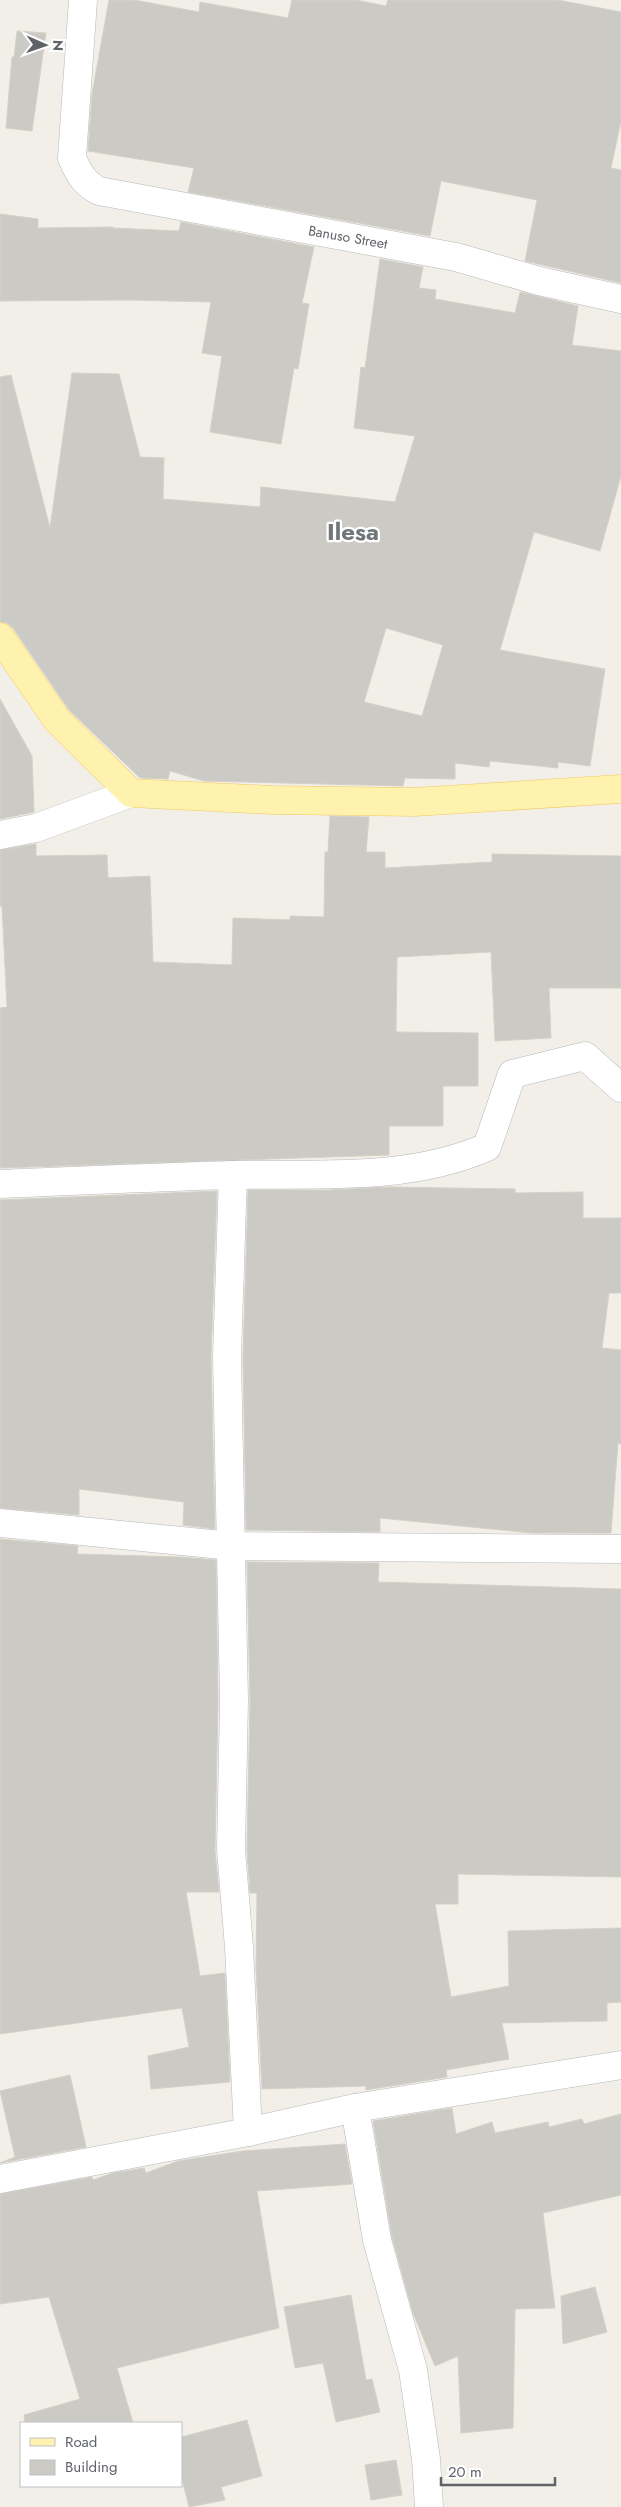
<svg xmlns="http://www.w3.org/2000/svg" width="621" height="2507" font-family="Jost,sans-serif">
	<rect width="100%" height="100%" fill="#f1efe8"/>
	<g fill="#cccac5" stroke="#d6d1c6" fill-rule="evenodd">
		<polygon points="109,0 134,0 199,12 200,2 288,18 292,0 356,0 386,6 388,0 558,0 621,12 621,121 611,168 621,170 621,283 525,261 537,200 441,181 430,236 188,192 194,168 88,151 92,94"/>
		<polygon points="17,31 46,33 32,131 6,128 12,57 14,57"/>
		<polygon points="0,214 38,219 38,228 113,227 113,228 179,231 181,222 314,247 302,303 309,304 298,369 294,368 281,444 210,432 222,356 202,353 211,302 128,300 0,301"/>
		<path d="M 380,259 L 423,267 L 419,288 L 436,290 L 435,299 L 515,313 L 520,292 L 578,306 L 572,345 L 621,351 L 621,476 L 600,551 L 534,532 L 500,650 L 605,669 L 590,766 L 558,762 L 558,768 L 490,761 L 489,767 L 455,763 L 455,779 L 405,778 L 403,786 L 204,781 L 170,771 L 168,779 L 140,778 L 69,710 L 13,628 L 7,623 L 0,622 L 0,377 L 11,375 L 50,528 L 72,373 L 119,374 L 140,457 L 164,458 L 163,499 L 260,507 L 261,487 L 395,502 L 415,436 L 354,428 L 361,367 L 365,368 ZM 386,628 L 443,645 L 422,716 L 364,702 Z"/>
		<polygon points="0,699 32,756 34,812 0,819"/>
		<polygon points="330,816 369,817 366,852 385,852 385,868 492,862 492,854 621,856 621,988 549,988 551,1038 495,1041 491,952 397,957 396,1032 478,1033 478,1086 443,1086 443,1126 389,1126 389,1155 0,1168 0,1008 7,1007 2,906 0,906 0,850 36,844 36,856 107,855 108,878 150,876 153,962 232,965 233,918 290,920 290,916 324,917 325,852 328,852"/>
		<polygon points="389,1187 515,1189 515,1193 583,1192 583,1218 621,1218 621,1293 609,1293 602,1348 621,1350 621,1444 618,1443 611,1533 532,1533 380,1518 380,1532 246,1530 243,1357 248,1190 329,1190"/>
		<polygon points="217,1191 211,1357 215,1529 183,1525 184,1502 79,1489 79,1515 0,1508 0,1200"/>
		<polygon points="0,1539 78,1546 77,1554 180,1557 216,1560 218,1700 215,1850 219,1892 186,1892 200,1976 225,1973 230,2082 151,2089 148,2056 189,2047 182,2008 0,2034"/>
		<polygon points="247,1562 379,1563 378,1582 621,1589 621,1877 458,1874 458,1904 435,1904 451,1997 509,1986 508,1931 621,1928 621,2002 607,2003 607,2021 502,2023 509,2059 446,2070 447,2077 366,2090 366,2086 262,2089 256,1968 257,1893 250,1893 247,1850 250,1700"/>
		<polygon points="70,2075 86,2147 0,2163 15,2157 0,2091"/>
		<polygon points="452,2108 456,2134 492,2122 495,2133 548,2122 549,2127 582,2119 584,2124 621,2114 621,2195 543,2213 555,2308 515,2309 513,2428 461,2433 458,2356 435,2366 413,2313 392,2237 373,2121"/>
		<polygon points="345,2144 352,2184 257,2191 279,2328 117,2368 133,2423 25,2423 24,2415 80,2399 49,2297 0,2304 0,2194 92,2177 93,2180 113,2173 144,2168 146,2173 178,2161 243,2151"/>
		<polygon points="595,2287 607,2332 563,2344 561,2296"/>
		<polygon points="351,2295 366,2380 372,2379 380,2412 336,2422 323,2363 295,2368 284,2307"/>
		<polygon points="247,2420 262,2476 221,2487 225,2500 189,2507 181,2475 181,2437"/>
		<polygon points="396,2460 402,2495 371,2500 365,2465"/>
	</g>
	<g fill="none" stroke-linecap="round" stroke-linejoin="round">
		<g stroke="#b5b8bc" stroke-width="29">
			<g id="street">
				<path d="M 83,0 L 72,158 C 79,174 84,183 99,191 L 456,257 L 539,281 L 621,299"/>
				<polyline points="233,1175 227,1357 234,1700 231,1850 239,1947 248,2132"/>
				<path d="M 0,1184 C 77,1181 155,1177 232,1175 C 317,1173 407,1182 487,1147 L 512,1074 L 585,1056 L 621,1088"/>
				<polyline points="0,1523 232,1546 621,1549"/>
				<polyline points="355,2108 377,2240 413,2370 426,2459 429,2507"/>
				<polyline points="0,2179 248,2132 355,2108 621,2065"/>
			</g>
		</g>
		<g stroke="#b6babf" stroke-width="29">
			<polyline id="secondary" points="0,835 36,828 131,793"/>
		</g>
		<g stroke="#f2c960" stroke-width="29">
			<polyline id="primary" points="0,637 57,720 131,793 273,800 414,802 621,789"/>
		</g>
		<use href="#street" stroke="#fff" stroke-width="28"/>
		<use href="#secondary" stroke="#fff" stroke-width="28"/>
		<use href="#primary" stroke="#fff2af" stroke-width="28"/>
	</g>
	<g text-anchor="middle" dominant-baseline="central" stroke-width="4.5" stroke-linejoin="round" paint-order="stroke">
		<g font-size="14" fill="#5f6368" stroke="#fff">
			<text transform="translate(348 237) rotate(10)">Banuso Street</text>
		</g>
		<g font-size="24" font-weight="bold" fill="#70757a" stroke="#fff">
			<text x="353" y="531">Ilesa</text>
		</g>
	</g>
	<rect x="20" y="2422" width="162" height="65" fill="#ffffff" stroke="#bfc1c3"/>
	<rect x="30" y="2438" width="25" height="8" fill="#fff2af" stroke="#bfc1c3"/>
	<text x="65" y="2447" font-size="15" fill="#5f6368">Road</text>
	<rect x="30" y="2460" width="25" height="15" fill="#cccac5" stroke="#bfc1c3"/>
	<text x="65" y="2472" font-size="15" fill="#5f6368">Building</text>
	<g transform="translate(45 45) rotate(92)" stroke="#ffffff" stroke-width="4" paint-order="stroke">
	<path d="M0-4L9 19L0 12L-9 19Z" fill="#5f6368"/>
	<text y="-8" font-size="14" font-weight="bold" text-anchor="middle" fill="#5f6368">N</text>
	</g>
	<path d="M441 2477v8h114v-8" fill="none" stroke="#5f6368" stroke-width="2.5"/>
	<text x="448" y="2477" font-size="15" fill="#5f6368" stroke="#ffffff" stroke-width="4" paint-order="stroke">20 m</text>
</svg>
